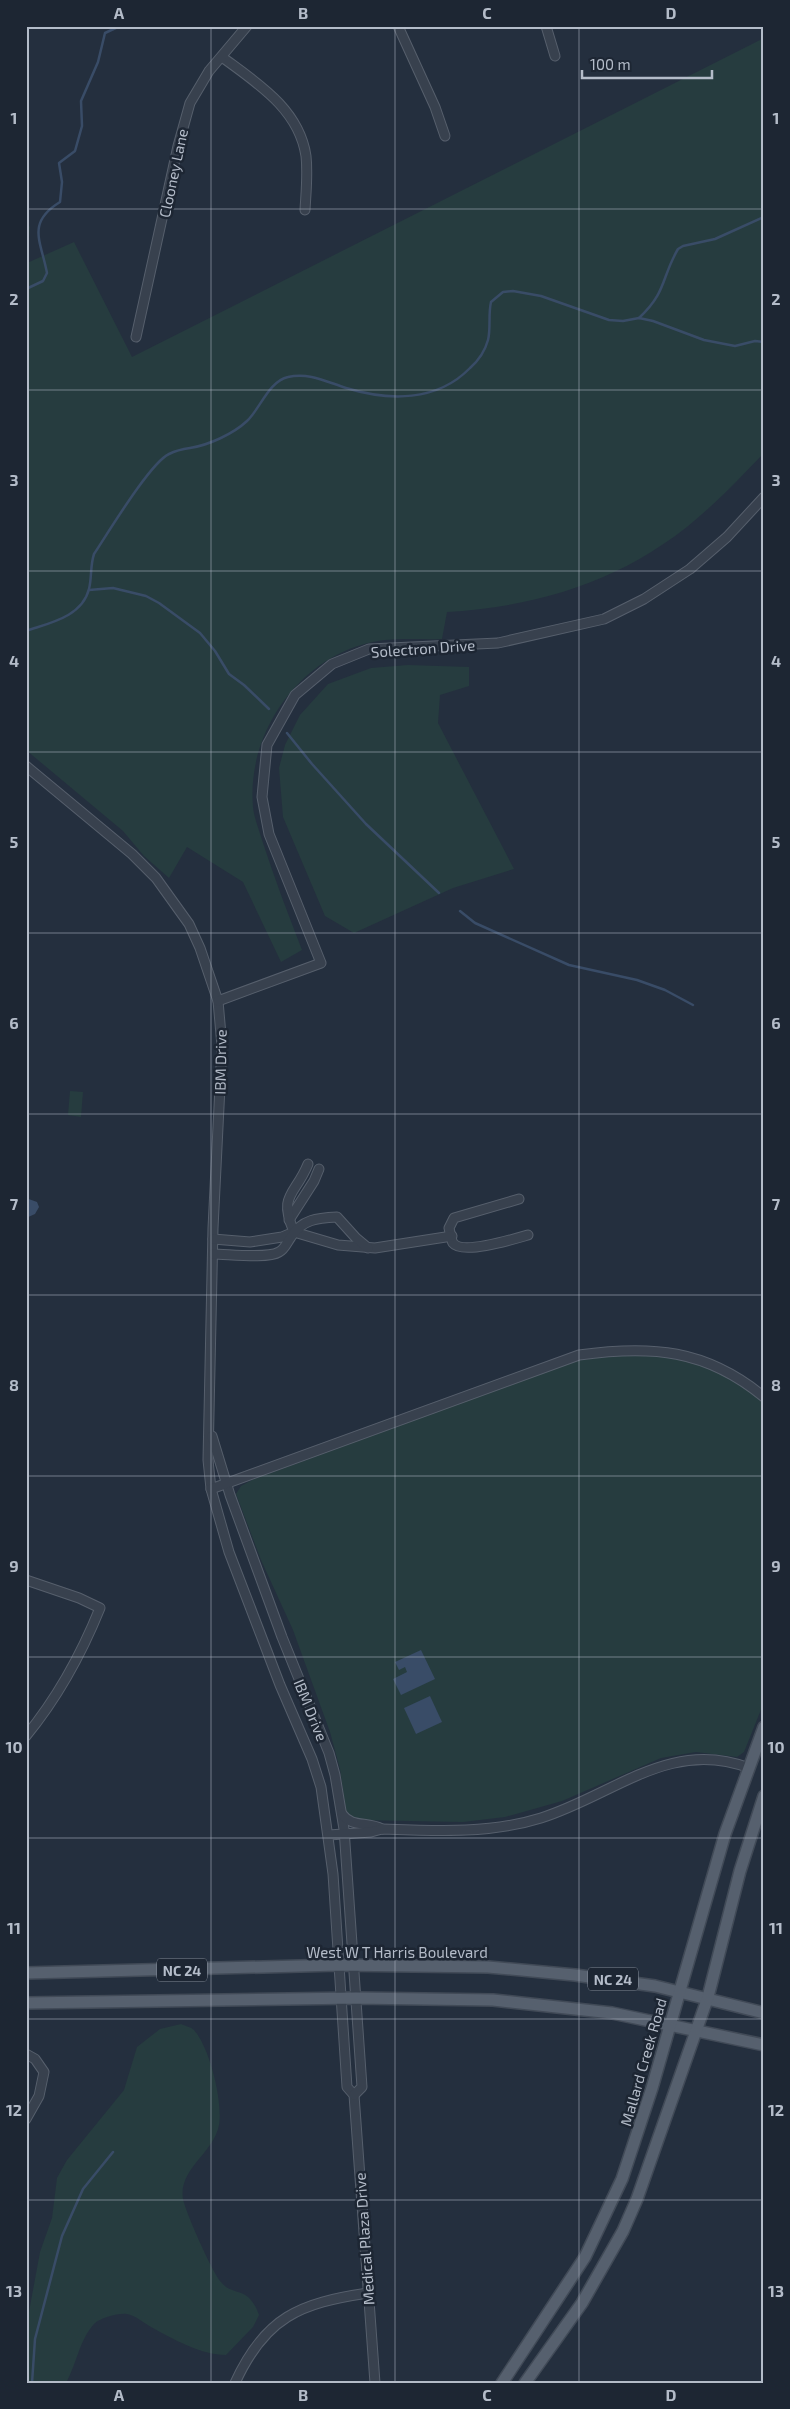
<svg xmlns="http://www.w3.org/2000/svg" width="790" height="2409" font-family="'Exo 2',sans-serif">
	<rect width="100%" height="100%" fill="#242f3e"/>
	<g fill="#263c3f">
		<path d="M 764,38 L 764,453 C 746,471 729,490 710,507 C 636,576 547,606 447,612 L 442,639 C 423,640 404,638 385,640 C 305,649 246,729 253,807 C 254,818 259,829 262,840 C 274,877 288,914 302,950 L 281,962 L 243,882 L 187,847 L 169,878 L 144,856 L 123,831 L 26,750 L 26,235 L 30,225 L 27,263 L 74,242 L 132,357 Z"/>
		<polygon points="408,665 469,667 469,686 440,695 438,723 514,869 453,888 354,933 325,916 283,817 279,768 285,745 300,715 328,684 371,668"/>
		<polygon points="70,1091 83,1092 81,1117 68,1115"/>
		<polygon points="645,1353 693,1361 730,1378 764,1401 764,1702 744,1752 737,1757 696,1752 661,1758 562,1801 505,1817 463,1822 355,1820 346,1811 340,1769 330,1732 293,1630 261,1560 236,1494 241,1486 252,1480 578,1360"/>
		<path d="M 181,2024 C 185,2026 191,2027 194,2030 C 210,2048 223,2102 219,2125 C 214,2153 178,2169 183,2199 C 186,2213 212,2272 221,2282 C 234,2298 248,2284 259,2315 L 253,2327 L 226,2355 C 201,2355 173,2339 151,2327 C 144,2323 135,2315 127,2314 C 118,2313 100,2318 94,2324 C 79,2341 77,2363 66,2383 L 26,2383 L 26,2328 L 40,2252 L 52,2218 L 57,2178 L 67,2160 L 124,2090 L 137,2047 L 160,2029 Z"/>
	</g>
	<g fill="#394c67">
		<polygon points="26,1198 37,1202 39,1207 35,1214 26,1218"/>
		<polygon points="421,1650 435,1679 401,1695 393,1679 407,1672 405,1667 399,1670 395,1662"/>
		<polygon points="430,1696 442,1722 416,1734 404,1708"/>
	</g>
	<g fill="none" stroke-linecap="round" stroke-linejoin="round">
		<g stroke="#394c67" stroke-width="2.5">
			<path d="M 26,289 L 43,281 L 47,273 C 41,241 26,223 60,202 L 62,182 L 59,163 L 75,151 L 82,126 L 81,101 L 98,62 L 105,33 L 120,26"/>
			<path d="M 639,318 C 667,292 661,278 678,249 L 683,246 L 715,239 L 764,217"/>
			<polyline points="89,590 113,588 146,596 159,603 200,633 215,651 229,674 244,685 269,709"/>
			<path d="M 26,631 C 49,623 82,617 89,589 C 92,577 90,566 94,554 C 108,533 150,463 169,454 C 175,451 183,449 190,448 C 209,445 233,434 247,421 C 260,409 269,381 288,377 C 309,372 327,382 346,388 C 389,401 437,402 470,368 C 478,361 485,351 488,340 C 491,328 488,315 491,302 L 503,292 L 513,291 L 541,296 L 609,320 L 623,321 L 639,318 L 653,321 L 704,340 L 735,346 L 755,341 L 764,342"/>
			<polyline points="287,733 312,764 366,824 439,893"/>
			<polyline points="460,911 475,923 569,965 637,980 665,990 693,1005"/>
			<polyline points="32,2383 35,2339 62,2236 83,2189 113,2152"/>
		</g>
		<g stroke="#565f6c" stroke-width="11">
			<g id="minor">
				<polyline points="398,26 435,107 445,136"/>
				<polyline points="546,26 555,56"/>
				<path d="M 222,57 C 257,83 299,109 306,156 C 308,174 306,192 305,210"/>
				<polyline points="136,337 178,146 190,103 209,71 247,26"/>
				<polyline points="26,766 132,854 156,878 189,924 200,948 218,1001 222,1046 213,1228 208,1460 211,1489 229,1552 280,1685 312,1759 321,1787 333,1874 347,2087 354,2095 375,2383"/>
				<polyline points="218,1001 321,963 269,834 262,797 267,745 295,695 332,664 369,649 498,643 604,619 644,599 690,569 727,537 764,497"/>
				<path d="M 519,1199 L 454,1218 L 449,1228 C 450,1232 451,1240 453,1243 C 462,1255 514,1239 528,1235"/>
				<polyline points="289,1220 314,1181 319,1169"/>
				<path d="M 294,1232 C 278,1194 295,1196 308,1164"/>
				<polyline points="213,1239 250,1242 282,1237 294,1232 338,1245 375,1248 452,1236"/>
				<path d="M 213,1254 C 228,1254 268,1259 279,1252 C 285,1249 287,1242 291,1237 C 302,1219 318,1218 337,1217 L 356,1238 L 368,1248"/>
				<polyline points="212,1436 230,1495 282,1637 329,1753 335,1775 344,1829 362,2087 354,2095"/>
				<path d="M 211,1489 L 579,1355 C 651,1345 706,1349 764,1397"/>
				<path d="M 26,1580 L 79,1598 L 100,1608 C 81,1655 58,1697 26,1736"/>
				<path d="M 342,1814 C 352,1828 367,1821 382,1829"/>
				<path d="M 329,1835 L 371,1832 L 382,1829 C 435,1831 490,1834 541,1818 C 614,1795 670,1738 749,1768"/>
				<polyline points="26,2054 35,2059 44,2072 39,2096 26,2119"/>
				<path d="M 235,2383 C 265,2317 300,2303 368,2293"/>
			</g>
		</g>
		<g stroke="#414a57" stroke-width="14">
			<g id="major">
				<polyline points="26,1973 338,1965 488,1967 575,1975 655,1986 764,2013"/>
				<polyline points="26,2003 356,1998 493,2000 612,2013 764,2045"/>
				<polyline points="502,2383 585,2257 622,2179 652,2088 725,1834 764,1727"/>
				<polyline points="525,2383 582,2303 623,2231 637,2199 708,1997 740,1871 764,1796"/>
			</g>
		</g>
		<use href="#minor" stroke="#38414e" stroke-width="9"/>
		<use href="#major" stroke="#56606e" stroke-width="11"/>
	</g>
	<path fill="none" stroke="#b4bcc9" stroke-width="1" stroke-opacity="0.55" d="M 211,26 L 211,2383M 395,26 L 395,2383M 579,26 L 579,2383M 26,209 L 764,209M 26,390 L 764,390M 26,571 L 764,571M 26,752 L 764,752M 26,933 L 764,933M 26,1114 L 764,1114M 26,1295 L 764,1295M 26,1476 L 764,1476M 26,1657 L 764,1657M 26,1838 L 764,1838M 26,2019 L 764,2019M 26,2200 L 764,2200"/>
	<g text-anchor="middle" dominant-baseline="central" stroke-width="5" stroke-linejoin="round" paint-order="stroke">
		<g fill="#1d2633" stroke="#878f9c" stroke-width="1">
			<rect x="157" y="1958.5" width="50" height="23" rx="4"/>
			<rect x="588" y="1967.5" width="50" height="23" rx="4"/>
		</g>
		<g font-size="14" font-weight="bold" fill="#b4bcc9">
			<text x="182" y="1970">NC 24</text>
			<text x="613" y="1979">NC 24</text>
		</g>
		<g font-size="15" fill="#b4bcc9" stroke="#1d2633">
			<text transform="translate(173 173) rotate(-78)">Clooney Lane</text>
			<text transform="translate(423 648) rotate(-4)">Solectron Drive</text>
			<text transform="translate(220 1062) rotate(-89)">IBM Drive</text>
			<text transform="translate(311 1710) rotate(68)">IBM Drive</text>
			<text x="397" y="1952">West W T Harris Boulevard</text>
			<text transform="translate(643 2062) rotate(-74)">Mallard Creek Road</text>
			<text transform="translate(364 2239) rotate(-94)">Medical Plaza Drive</text>
		</g>
	</g>
	<rect width="790" height="2409" fill="none" stroke="#1d2633" stroke-width="55"/>
	<path d="M582 70v8h130v-8" fill="none" stroke="#b4bcc9" stroke-width="2.5"/>
	<text x="590" y="70" font-size="15" fill="#b4bcc9" stroke="#1d2633" stroke-width="4" paint-order="stroke">100 m</text>
	<rect x="28" y="28" width="734" height="2354" fill="none" stroke="#b4bcc9" stroke-width="2"/>
	<g font-size="16" text-anchor="middle" font-weight="bold" fill="#b4bcc9">
		<text x="119" y="19">A</text>
		<text x="303" y="19">B</text>
		<text x="487" y="19">C</text>
		<text x="671" y="19">D</text>
		<text x="14" y="124">1</text>
		<text x="776" y="124">1</text>
		<text x="14" y="305">2</text>
		<text x="776" y="305">2</text>
		<text x="14" y="486">3</text>
		<text x="776" y="486">3</text>
		<text x="14" y="667">4</text>
		<text x="776" y="667">4</text>
		<text x="14" y="848">5</text>
		<text x="776" y="848">5</text>
		<text x="14" y="1029">6</text>
		<text x="776" y="1029">6</text>
		<text x="14" y="1210">7</text>
		<text x="776" y="1210">7</text>
		<text x="14" y="1391">8</text>
		<text x="776" y="1391">8</text>
		<text x="14" y="1572">9</text>
		<text x="776" y="1572">9</text>
		<text x="14" y="1753">10</text>
		<text x="776" y="1753">10</text>
		<text x="14" y="1934">11</text>
		<text x="776" y="1934">11</text>
		<text x="14" y="2116">12</text>
		<text x="776" y="2116">12</text>
		<text x="14" y="2297">13</text>
		<text x="776" y="2297">13</text>
		<text x="119" y="2401">A</text>
		<text x="303" y="2401">B</text>
		<text x="487" y="2401">C</text>
		<text x="671" y="2401">D</text>
	</g>
</svg>
